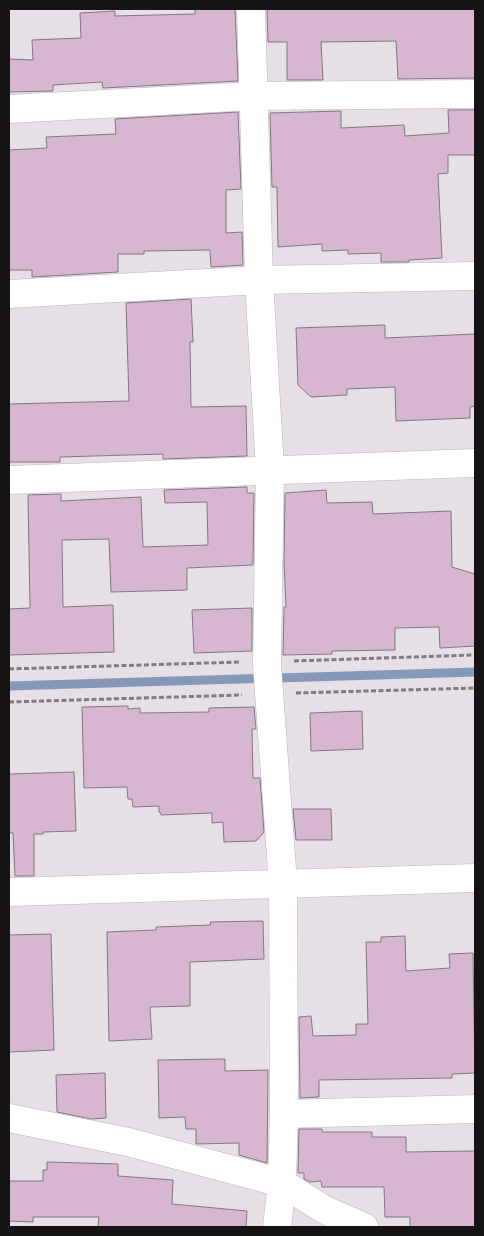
<svg xmlns="http://www.w3.org/2000/svg" width="484" height="1236" font-family="'Fira Sans',sans-serif">
	<rect width="100%" height="100%" fill="#e7dfe6"/>
	<g fill="none" stroke-linecap="round" stroke-linejoin="round">
		<polyline stroke="#8698b8" stroke-width="9" points="9,686 475,672"/>
	</g>
	<g fill="#d7b6d1" stroke="#81797f">
		<polygon points="195,9 235,9 238,81 103,88 102,82 53,85 53,91 9,92 9,59 33,60 32,40 81,38 80,13 115,11 115,16 195,14"/>
		<polygon points="267,9 475,9 475,78 398,79 396,41 321,42 323,80 287,80 287,42 268,42"/>
		<polygon points="448,110 475,110 475,155 448,155 448,173 438,174 442,258 409,260 409,262 381,262 381,253 348,254 348,250 322,251 322,244 278,247 277,187 272,187 270,113 341,111 341,128 404,125 405,136 449,133"/>
		<polygon points="238,112 241,189 226,190 226,233 242,232 243,265 211,267 210,250 144,251 144,254 118,254 118,272 32,277 32,270 9,270 9,150 47,148 46,137 116,134 115,119"/>
		<polygon points="191,299 193,342 190,342 191,407 246,406 247,456 163,459 163,454 60,457 60,462 9,462 9,404 129,401 126,303"/>
		<polygon points="385,325 385,338 475,334 475,406 470,407 470,418 396,421 395,387 347,389 347,395 311,397 298,385 296,328"/>
		<polygon points="247,487 247,493 254,493 253,565 187,568 187,590 111,592 109,539 62,540 63,607 113,605 114,652 9,655 9,609 30,608 28,495 61,494 61,501 141,497 143,547 208,545 207,502 165,503 164,490"/>
		<polygon points="326,490 327,503 372,502 373,514 451,511 452,567 475,574 475,646 440,648 439,627 395,628 395,650 332,651 332,654 283,655 284,607 286,607 284,563 285,493"/>
		<polygon points="252,608 252,651 194,653 192,610"/>
		<polygon points="128,706 128,709 140,708 140,713 209,712 209,708 254,707 256,729 252,729 253,778 260,778 264,832 256,841 224,842 223,822 212,823 212,813 161,815 161,813 159,812 159,806 133,807 132,799 128,799 127,787 84,788 82,707"/>
		<polygon points="362,711 363,749 311,751 310,713"/>
		<polygon points="74,772 76,831 43,832 43,834 34,834 34,876 15,876 13,833 9,833 9,774"/>
		<polygon points="293,809 331,809 332,840 296,840"/>
		<polygon points="263,921 264,959 190,962 190,1006 150,1007 152,1039 109,1041 107,932 156,930 156,927 211,925 210,922"/>
		<polygon points="51,934 54,1050 9,1052 9,935"/>
		<polygon points="405,936 406,971 450,968 449,954 473,953 475,1073 452,1074 452,1078 319,1080 319,1097 300,1098 299,1017 311,1016 313,1036 356,1035 356,1024 368,1024 366,942 381,942 381,937"/>
		<polygon points="225,1059 225,1071 268,1070 267,1163 239,1155 239,1143 196,1144 196,1129 186,1129 185,1117 159,1118 158,1060"/>
		<polygon points="105,1073 106,1118 91,1119 57,1112 56,1075"/>
		<polygon points="299,1129 322,1129 322,1132 372,1132 372,1137 406,1137 406,1152 475,1151 475,1227 410,1227 410,1217 385,1217 384,1187 322,1187 321,1181 310,1182 304,1179 304,1173 298,1173"/>
		<polygon points="47,1162 118,1164 118,1176 173,1180 172,1204 247,1211 246,1227 98,1227 99,1217 33,1217 33,1222 9,1221 9,1181 43,1181 43,1170 47,1170"/>
	</g>
	<g fill="none" stroke-linecap="round" stroke-linejoin="round">
		<g stroke="#bdb6bd" stroke-width="29">
			<g id="street">
				<polyline points="251,9 259,280 270,469 267,665 283,883 284,1114 282,1183 277,1227"/>
				<polyline points="9,109 254,96 475,94"/>
				<polyline points="9,294 259,280 475,276"/>
				<polyline points="9,480 475,463"/>
				<polyline points="284,1114 475,1109"/>
				<polyline points="9,1118 128,1142 282,1183 325,1210 364,1227"/>
			</g>
		</g>
		<g stroke="#bdb6bd" stroke-width="29">
			<polyline id="secondary" points="9,892 475,878"/>
		</g>
		<g stroke="#807b7f" stroke-width="3" stroke-dasharray="5 2.5" stroke-linecap="butt">
			<polyline points="294,661 475,655"/>
			<polyline points="9,669 241,662"/>
			<polyline points="296,693 475,688"/>
			<polyline points="9,702 242,695"/>
		</g>
		<use href="#street" stroke="#fff" stroke-width="28"/>
		<use href="#secondary" stroke="#fff" stroke-width="28"/>
	</g>
	<rect width="484" height="1236" fill="none" stroke="#161315" stroke-width="20"/>
</svg>
